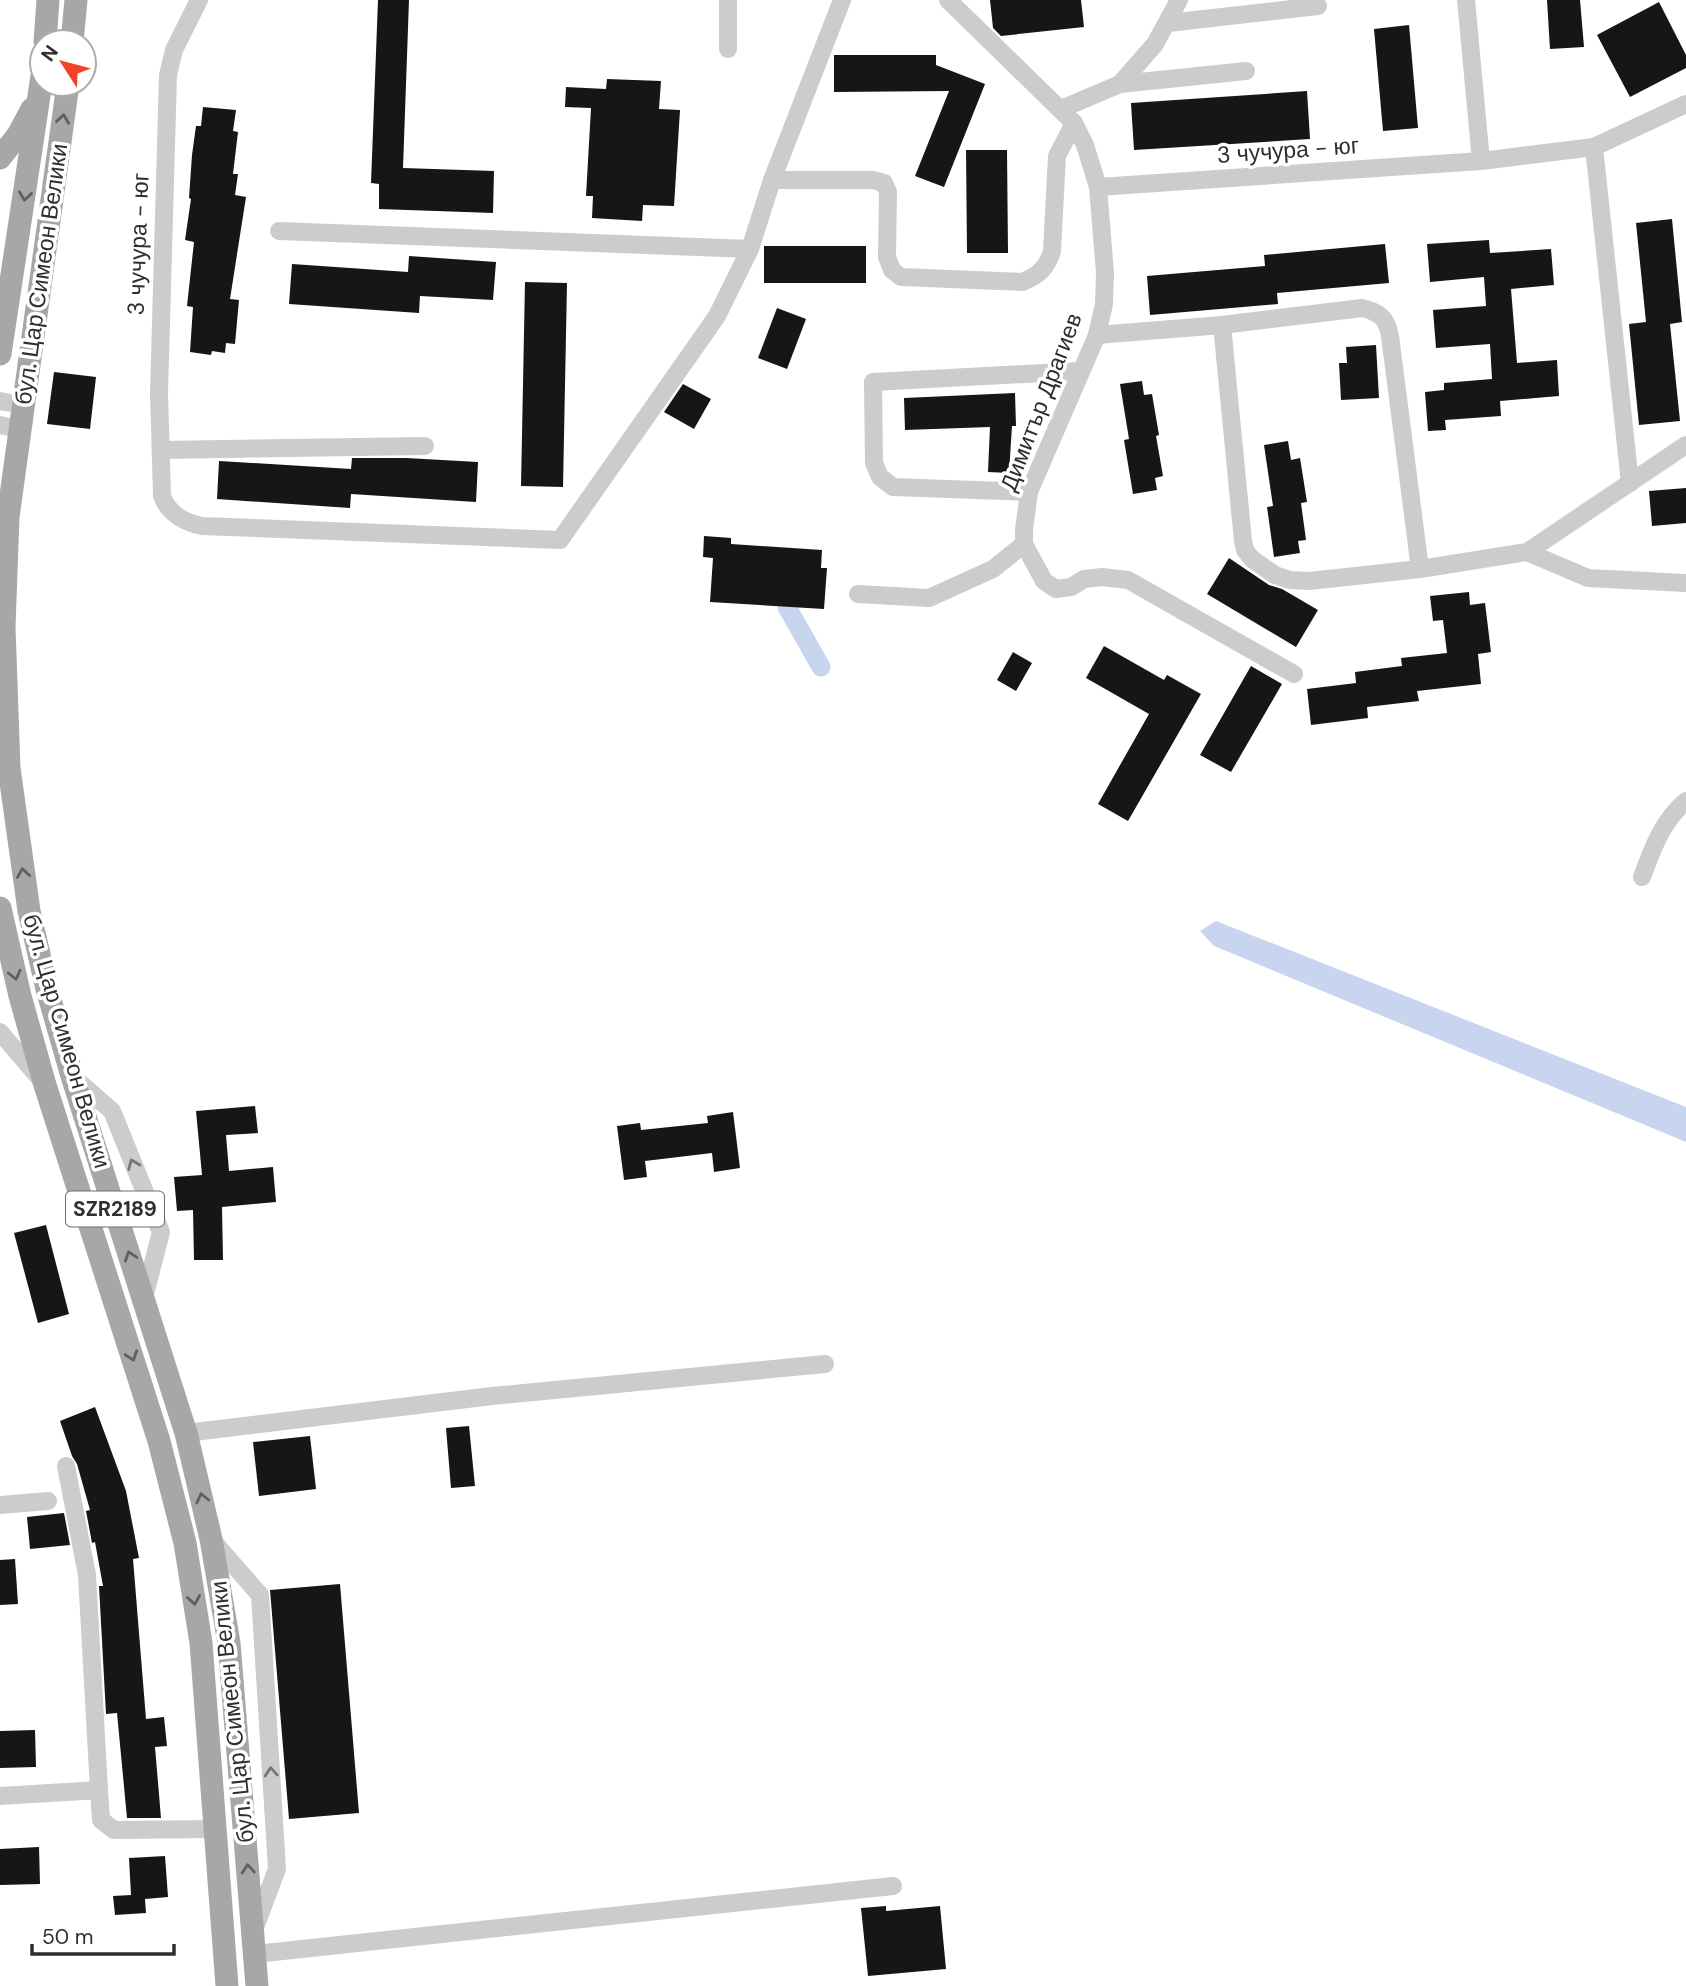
<svg xmlns="http://www.w3.org/2000/svg" width="1686" height="1986" font-family="'DM Sans',sans-serif">
	<rect width="100%" height="100%" fill="#fff"/>
	<polygon fill="#c7d6ee" points="1216,921 1686,1107 1686,1142 1214,946 1200,931"/>
	<g fill="none" stroke-linecap="round" stroke-linejoin="round">
		<polyline stroke="#c7d6ee" stroke-width="19" points="787,607 821,667"/>
	</g>
	<g fill="#161616">
		<polygon points="378,0 409,0 403,168 494,171 493,213 379,209 379,184 371,183"/>
		<polygon points="990,0 1081,0 1084,27 1001,36 993,28"/>
		<polygon points="1547,0 1580,0 1584,47 1550,49"/>
		<polygon points="1659,2 1686,55 1686,68 1630,97 1597,35"/>
		<polygon points="1409,25 1418,128 1383,131 1374,29"/>
		<polygon points="834,55 936,55 936,65 985,84 944,187 915,176 949,91 834,92"/>
		<polygon points="607,79 661,81 659,109 680,110 674,206 643,205 642,221 592,218 593,196 586,196 591,108 565,107 566,87 606,89"/>
		<polygon points="1307,91 1310,139 1134,150 1131,103"/>
		<polygon points="203,107 236,110 233,131 238,132 233,174 238,174 235,195 246,197 230,299 239,300 235,344 226,343 225,353 212,351 211,355 190,352 193,307 187,306 194,242 185,240 191,199 189,198 192,155 196,126 201,126"/>
		<polygon points="966,150 1007,150 1008,253 967,253"/>
		<polygon points="1672,219 1682,322 1670,324 1680,421 1639,425 1629,324 1646,322 1636,223"/>
		<polygon points="1489,240 1490,253 1551,249 1554,285 1511,289 1517,363 1557,360 1559,396 1500,401 1501,416 1445,420 1446,430 1428,431 1425,392 1444,390 1444,383 1492,379 1490,344 1436,348 1433,310 1486,306 1484,277 1430,282 1427,244"/>
		<polygon points="1385,244 1389,283 1277,293 1278,304 1150,315 1147,276 1265,266 1264,255"/>
		<rect x="764" y="246" width="102" height="37"/>
		<polygon points="409,256 496,262 493,300 420,296 419,313 289,304 292,264 408,272"/>
		<polygon points="525,282 567,283 563,487 521,486"/>
		<polygon points="777,308 806,319 787,369 758,358"/>
		<polygon points="1376,345 1379,398 1341,400 1339,363 1347,363 1346,347"/>
		<polygon points="54,372 96,377 90,429 47,424"/>
		<polygon points="1142,381 1144,395 1152,394 1159,435 1156,436 1163,476 1155,478 1157,490 1133,494 1124,440 1129,439 1120,384"/>
		<polygon points="683,384 711,399 694,429 664,412"/>
		<polygon points="1015,393 1016,426 1012,426 1009,473 988,472 990,427 905,430 904,398"/>
		<polygon points="1288,441 1291,460 1300,458 1307,502 1301,503 1306,540 1298,541 1300,553 1274,557 1267,507 1273,506 1264,445"/>
		<polygon points="352,458 406,458 478,462 476,502 351,494 350,508 217,499 219,461 351,469"/>
		<polygon points="1686,488 1686,523 1652,526 1649,491"/>
		<polygon points="704,536 731,538 731,544 822,550 821,568 827,568 824,609 710,602 713,558 703,557"/>
		<polygon points="1229,558 1269,585 1282,589 1318,610 1296,647 1207,594"/>
		<polygon points="1469,592 1470,605 1485,603 1491,652 1478,654 1481,684 1417,691 1419,701 1367,707 1368,718 1311,725 1307,689 1356,683 1355,672 1402,666 1401,658 1447,653 1443,620 1433,621 1430,596"/>
		<polygon points="1104,646 1164,680 1167,675 1201,694 1128,821 1098,804 1149,714 1086,678"/>
		<polygon points="1013,652 1032,663 1016,691 997,680"/>
		<polygon points="1251,666 1282,684 1231,772 1200,755"/>
		<polygon points="255,1106 258,1133 226,1135 229,1171 273,1167 276,1202 222,1207 223,1260 194,1260 193,1210 177,1211 174,1177 202,1175 196,1111"/>
		<polygon points="733,1112 740,1168 714,1172 712,1153 645,1161 647,1177 624,1180 617,1126 640,1123 641,1130 708,1123 707,1116"/>
		<polygon points="46,1225 69,1314 38,1323 14,1233"/>
		<polygon points="95,1407 126,1491 139,1558 133,1559 146,1719 164,1717 167,1746 155,1747 161,1818 127,1818 117,1713 106,1714 99,1586 103,1586 95,1542 92,1543 86,1511 90,1510 77,1464 72,1456 60,1421"/>
		<polygon points="469,1426 475,1486 451,1488 446,1428"/>
		<polygon points="310,1436 316,1489 259,1496 253,1442"/>
		<polygon points="64,1513 70,1545 30,1549 27,1517"/>
		<polygon points="15,1559 18,1604 0,1605 0,1560"/>
		<polygon points="340,1584 359,1813 289,1819 270,1590"/>
		<polygon points="35,1730 36,1767 0,1768 0,1731"/>
		<polygon points="39,1847 40,1884 0,1885 0,1849"/>
		<polygon points="165,1856 168,1897 145,1899 146,1913 115,1915 113,1896 131,1895 129,1858"/>
		<polygon points="886,1906 886,1911 940,1906 946,1969 868,1976 861,1908"/>
	</g>
	<g fill="none" stroke-linecap="round" stroke-linejoin="round">
		<g stroke="#ccc" stroke-width="18">
			<path d="M 199,0 L 174,50 L 168,75 L 159,393 L 162,496 C 169,514 183,522 202,526 L 560,540 L 717,316 L 750,249 L 772,180 L 842,0"/>
			<polyline points="948,0 1074,123 1085,145 1098,187 1105,273 1104,304 1097,335 1029,492 1024,529 1024,544 1044,581 1056,589 1071,587 1084,579 1102,577 1128,580 1294,674"/>
			<polyline points="1466,0 1481,161"/>
			<polyline points="1168,23 1318,6"/>
			<polyline points="728,49 728,0"/>
			<polyline points="1120,84 1246,71"/>
			<polyline points="1061,109 1120,84 1155,44 1179,0"/>
			<polyline points="1594,147 1630,483"/>
			<path d="M 772,180 L 873,180 L 884,183 L 888,192 L 887,257 L 892,270 L 901,277 L 1022,282 C 1038,276 1047,268 1052,251 L 1057,156 L 1074,123"/>
			<polyline points="1098,187 1481,161 1594,147 1686,104"/>
			<polyline points="279,231 750,249"/>
			<polyline points="1222,325 1243,541 1245,550 1252,559 1275,575 1290,580 1309,581 1420,569 1527,552 1686,445"/>
			<path d="M 1097,335 L 1222,325 L 1362,308 C 1379,312 1387,318 1390,336 L 1420,569"/>
			<polyline points="0,401 23,405"/>
			<polyline points="0,425 19,429"/>
			<polyline points="161,450 425,446"/>
			<polyline points="1029,492 893,487 880,477 874,463 873,382 1080,371"/>
			<polyline points="1527,552 1588,578 1686,583"/>
			<polyline points="858,594 929,598 993,569 1024,544"/>
			<path d="M 1642,877 C 1653,848 1662,821 1686,801"/>
			<polyline points="0,1032 41,1080"/>
			<polyline points="72,1076 112,1111 161,1232 144,1298"/>
			<polyline points="186,1433 492,1396 825,1364"/>
			<polyline points="66,1466 87,1575 99,1790"/>
			<polyline points="0,1505 48,1501"/>
			<polyline points="211,1539 260,1595 277,1869 254,1930"/>
			<polyline points="0,1796 99,1790 101,1820 114,1830 217,1829"/>
			<polyline points="255,1954 893,1886"/>
		</g>
		<g stroke="#a7a7a7" stroke-width="23">
			<polyline points="45,42 48,0"/>
			<polyline points="72,42 76,0"/>
			<polyline points="68,84 8,517 4,627 9,768 29,911 47,989 72,1076 186,1433 211,1539 229,1643 257,1986"/>
			<polyline points="0,158 18,135 32,109"/>
			<polyline points="0,354 42,76"/>
			<polyline points="0,908 20,996 45,1085 159,1441 185,1543 201,1643 227,1986"/>
		</g>
	</g>
	<defs><path id="oneway-chevron" d="M-2-3.5L2.5 0L-2 3.5" fill="none" stroke-width="1.6" stroke-linecap="round" stroke-linejoin="round" transform="scale(1.75)"/></defs>
	<g stroke="#5f5f5f">
		<use href="#oneway-chevron" transform="translate(63 119) rotate(-82)"/>
		<use href="#oneway-chevron" transform="translate(25 196) rotate(98)"/>
		<use href="#oneway-chevron" transform="translate(23 873) rotate(-99)"/>
		<use href="#oneway-chevron" transform="translate(15 975) rotate(77)"/>
		<use href="#oneway-chevron" transform="translate(130 1256) rotate(-108)"/>
		<use href="#oneway-chevron" transform="translate(132 1356) rotate(72)"/>
		<use href="#oneway-chevron" transform="translate(202 1498) rotate(-103)"/>
		<use href="#oneway-chevron" transform="translate(194 1600) rotate(81)"/>
		<use href="#oneway-chevron" transform="translate(248 1869) rotate(-94)"/>
	</g>
	<g stroke="#767676">
		<use href="#oneway-chevron" transform="translate(133 1164) rotate(-112)"/>
		<use href="#oneway-chevron" transform="translate(271 1772) rotate(-94)"/>
	</g>
	<g text-anchor="middle" dominant-baseline="central" stroke-width="7" stroke-linejoin="round" paint-order="stroke">
		<rect fill="#fff" stroke="#6d6d6d" stroke-width="2" x="66" y="1191.5" width="98" height="35" rx="5"/>
		<g font-size="21" font-weight="bold" fill="#2f2f2f">
			<text x="115" y="1209">SZR2189</text>
		</g>
		<g font-size="23" fill="#2f2f2f" stroke="#fff">
			<text transform="translate(1288 150) rotate(-4)">3 чучура - юг</text>
			<text transform="translate(138 244) rotate(-88)">3 чучура - юг</text>
			<text transform="translate(41 274) rotate(-82)">бул. Цар Симеон Велики</text>
			<text transform="translate(1041 402) rotate(-69)">Димитър Драгиев</text>
			<text transform="translate(67 1041) rotate(74)">бул. Цар Симеон Велики</text>
			<text transform="translate(232 1712) rotate(-96)">бул. Цар Симеон Велики</text>
		</g>
	</g>
	<g transform="translate(63 63) rotate(306)"><circle r="33" fill="#ffffff" stroke="#acacac" stroke-width="2"/>
	<path d="M0-5L12 26L0 18L-12 26Z" fill="#ef4227"/>
	<text y="-10" font-size="19" font-weight="bold" text-anchor="middle" fill="#2f2f2f">N</text>
	</g>
	<path d="M32 1944v10h142v-10" fill="none" stroke="#2f2f2f" stroke-width="3.5"/>
	<text x="42" y="1944" font-size="21" fill="#2f2f2f" stroke="#ffffff" stroke-width="5" paint-order="stroke">50 m</text>
</svg>
